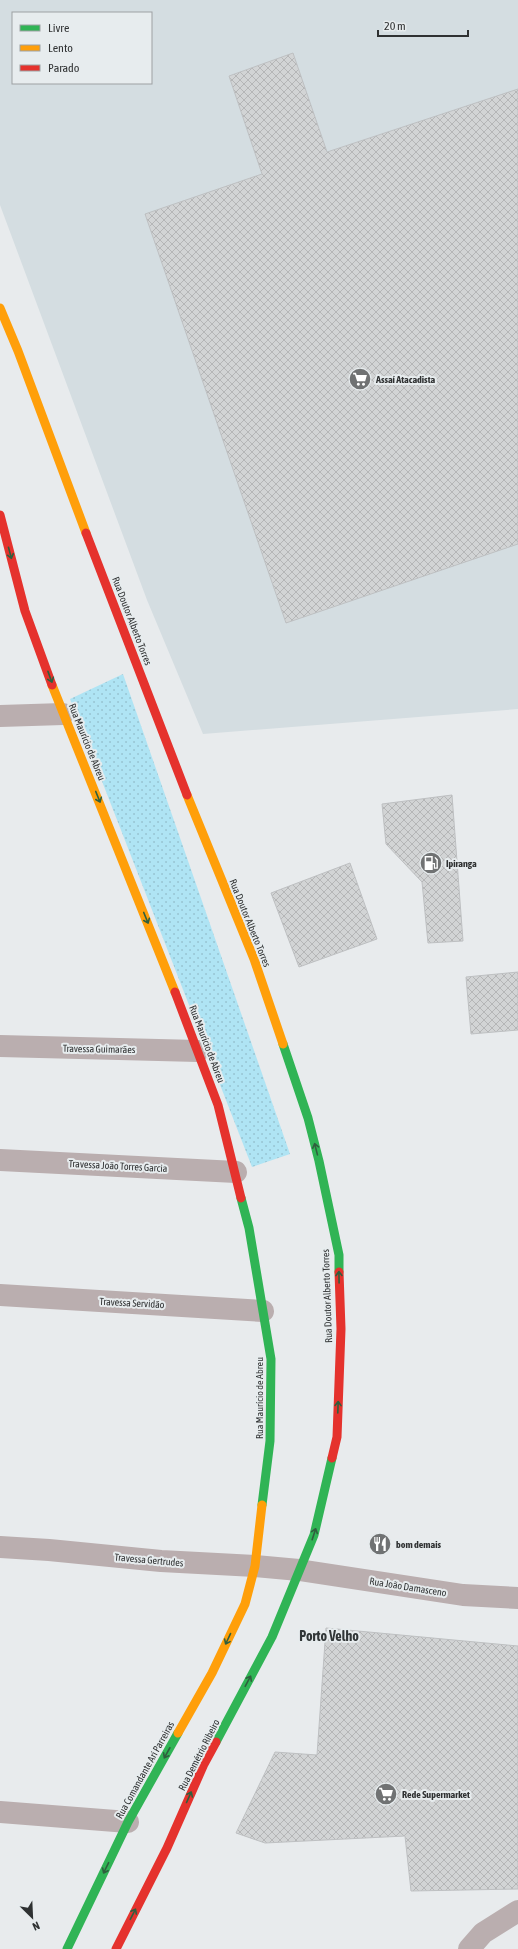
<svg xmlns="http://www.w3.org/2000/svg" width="518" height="1949" font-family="'Asap Condensed',sans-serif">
	<defs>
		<pattern id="park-dots" width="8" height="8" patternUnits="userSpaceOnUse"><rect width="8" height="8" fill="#afe4f4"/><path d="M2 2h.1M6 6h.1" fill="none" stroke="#97c4d2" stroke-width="1.8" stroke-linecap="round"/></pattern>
		<pattern id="building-cross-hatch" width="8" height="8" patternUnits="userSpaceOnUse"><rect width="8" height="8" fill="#d2d4d5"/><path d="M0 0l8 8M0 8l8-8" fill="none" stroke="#b5b6b7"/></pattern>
	</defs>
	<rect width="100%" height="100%" fill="#e8ebed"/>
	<path fill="#d4dde1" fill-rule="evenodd" d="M 0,0 L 518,0 L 518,709 L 203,734 L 147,600 L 0,205 ZM 13,13 L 151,13 L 151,83 L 13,83 Z"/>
	<polygon fill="url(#park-dots)" points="123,674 290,1154 252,1167 70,699"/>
	<g fill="url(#building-cross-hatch)" stroke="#bec0c2">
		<polygon points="293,53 327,152 518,89 518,544 286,623 145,214 262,174 229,76"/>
		<polygon points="452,795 463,941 428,943 422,882 386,844 382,804"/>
		<polygon points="350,863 377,939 299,967 271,893"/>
		<polygon points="518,972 518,1030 471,1034 466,977"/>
		<polygon points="326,1628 518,1646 518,1889 411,1891 405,1836 265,1843 236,1833 275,1752 317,1755"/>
	</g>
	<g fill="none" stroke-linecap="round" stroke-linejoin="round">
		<g stroke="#baaeaf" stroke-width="22">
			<polyline points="0,716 63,714"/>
			<polyline points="0,1046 198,1051"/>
			<polyline points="0,1160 236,1172"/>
			<polyline points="0,1295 263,1311"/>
			<polyline points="0,1547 49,1550 161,1561 255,1566 299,1570 463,1595 518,1598"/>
			<polyline points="0,1812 128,1822"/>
			<polyline points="469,1949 483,1933 518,1911"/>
		</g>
		<g stroke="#30b455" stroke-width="9">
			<polyline points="283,1044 308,1118 319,1161 339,1255 339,1272"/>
			<polyline points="241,1198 249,1228 271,1359 270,1441 262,1505"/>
			<polyline points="216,1742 272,1637 314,1535 332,1458"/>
			<polyline points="67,1949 128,1822 178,1733"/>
		</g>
		<g stroke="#ff9f0a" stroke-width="9">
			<polyline points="0,308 18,351 86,533"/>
			<polyline points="52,685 175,992"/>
			<polyline points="187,795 254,959 283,1044"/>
			<polyline points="178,1733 212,1673 245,1604 255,1566 262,1505"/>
		</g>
		<g stroke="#e5322d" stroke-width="9">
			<polyline points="0,515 25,611 52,685"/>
			<polyline points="86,533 187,795"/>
			<polyline points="175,992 218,1105 241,1198"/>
			<polyline points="332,1458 337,1437 341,1329 339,1272"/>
			<polyline points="116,1949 167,1848 204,1764 216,1742"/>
		</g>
	</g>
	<defs><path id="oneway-shaft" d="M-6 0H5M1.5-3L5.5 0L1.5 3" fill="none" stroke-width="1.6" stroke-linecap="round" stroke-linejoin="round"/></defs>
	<g stroke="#2f5f3e">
		<use href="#oneway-shaft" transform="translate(10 553) rotate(75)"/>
		<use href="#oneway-shaft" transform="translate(50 677) rotate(70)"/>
		<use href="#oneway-shaft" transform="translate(98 797) rotate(68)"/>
		<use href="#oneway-shaft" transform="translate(146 918) rotate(68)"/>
		<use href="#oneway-shaft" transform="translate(316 1149) rotate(-104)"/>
		<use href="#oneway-shaft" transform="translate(339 1277) rotate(-91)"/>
		<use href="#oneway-shaft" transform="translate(338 1407) rotate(-88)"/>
		<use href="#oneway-shaft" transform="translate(314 1534) rotate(-72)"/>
		<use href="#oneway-shaft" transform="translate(228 1639) rotate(115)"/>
		<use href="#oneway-shaft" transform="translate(248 1681) rotate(-62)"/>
		<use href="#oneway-shaft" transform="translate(167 1753) rotate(119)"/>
		<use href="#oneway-shaft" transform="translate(189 1797) rotate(-66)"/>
		<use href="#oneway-shaft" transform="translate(106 1868) rotate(116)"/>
		<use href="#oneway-shaft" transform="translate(133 1914) rotate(-63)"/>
	</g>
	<defs>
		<g id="supermarket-disc" transform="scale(1.15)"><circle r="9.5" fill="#707273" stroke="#e7ecee"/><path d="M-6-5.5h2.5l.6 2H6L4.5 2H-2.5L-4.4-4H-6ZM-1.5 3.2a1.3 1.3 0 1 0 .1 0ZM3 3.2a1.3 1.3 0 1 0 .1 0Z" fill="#fff"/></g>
		<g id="fuel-disc" transform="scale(1.15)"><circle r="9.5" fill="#707273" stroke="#e7ecee"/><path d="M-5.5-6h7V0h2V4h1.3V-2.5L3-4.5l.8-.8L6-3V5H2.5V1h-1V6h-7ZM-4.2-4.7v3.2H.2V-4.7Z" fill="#fff"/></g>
		<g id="restaurant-disc" transform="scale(1.15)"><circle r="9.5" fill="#707273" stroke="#e7ecee"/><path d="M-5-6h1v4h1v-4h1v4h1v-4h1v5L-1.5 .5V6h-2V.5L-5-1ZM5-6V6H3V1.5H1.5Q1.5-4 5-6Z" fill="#fff"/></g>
	</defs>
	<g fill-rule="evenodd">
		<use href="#supermarket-disc" x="360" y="379"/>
		<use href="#fuel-disc" x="431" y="863"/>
		<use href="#restaurant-disc" x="380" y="1544"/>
		<use href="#supermarket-disc" x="386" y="1794"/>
	</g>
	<g text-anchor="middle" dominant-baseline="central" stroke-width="4" stroke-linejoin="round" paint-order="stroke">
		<g font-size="10" font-weight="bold" fill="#2f3132" stroke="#e7ecee" text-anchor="start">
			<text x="376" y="379">Assaí Atacadista</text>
			<text x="446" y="863">Ipiranga</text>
			<text x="396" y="1544">bom demais</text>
			<text x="402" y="1794">Rede Supermarket</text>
		</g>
		<g font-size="10" fill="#2f3132" stroke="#e7ecee">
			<text transform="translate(132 621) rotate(69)">Rua Doutor Alberto Torres</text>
			<text transform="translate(87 742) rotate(68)">Rua Maurício de Abreu</text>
			<text transform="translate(250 923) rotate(68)">Rua Doutor Alberto Torres</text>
			<text transform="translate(207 1044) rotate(69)">Rua Maurício de Abreu</text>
			<text transform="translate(99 1049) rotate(1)">Travessa Guimarães</text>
			<text transform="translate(118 1166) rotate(3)">Travessa João Torres Garcia</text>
			<text transform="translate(327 1296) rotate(-92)">Rua Doutor Alberto Torres</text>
			<text transform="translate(132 1303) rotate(3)">Travessa Servidão</text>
			<text transform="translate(259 1398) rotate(-90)">Rua Maurício de Abreu</text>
			<text transform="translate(149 1560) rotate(5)">Travessa Gertrudes</text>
			<text transform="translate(408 1587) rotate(9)">Rua João Damasceno</text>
			<text transform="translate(199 1755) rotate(-63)">Rua Demétrio Ribeiro</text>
			<text transform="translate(145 1770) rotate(-61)">Rua Comandante Ari Parreiras</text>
		</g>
		<g font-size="14" font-weight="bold" fill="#313637" stroke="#e7ecee">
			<text x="329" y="1636">Porto Velho</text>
		</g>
	</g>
	<rect x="12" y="12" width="140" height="72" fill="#e7ecee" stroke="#9da1a3"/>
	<rect x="20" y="25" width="20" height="6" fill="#30b455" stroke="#9da1a3"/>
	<text x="48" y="32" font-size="12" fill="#2f3132">Livre</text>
	<rect x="20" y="45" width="20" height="6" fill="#ff9f0a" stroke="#9da1a3"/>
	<text x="48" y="52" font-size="12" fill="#2f3132">Lento</text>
	<rect x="20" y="65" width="20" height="6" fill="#e5322d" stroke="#9da1a3"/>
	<text x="48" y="72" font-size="12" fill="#2f3132">Parado</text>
	<g transform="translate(32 1917) rotate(156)" stroke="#e7ecee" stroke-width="3" paint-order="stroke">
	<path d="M0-3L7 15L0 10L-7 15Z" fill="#2f3132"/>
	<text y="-6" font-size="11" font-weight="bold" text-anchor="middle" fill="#2f3132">N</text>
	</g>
	<path d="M378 30v6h90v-6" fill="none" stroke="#2f3132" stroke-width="2"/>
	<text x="384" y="30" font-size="12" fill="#2f3132" stroke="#e7ecee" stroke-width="3" paint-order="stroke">20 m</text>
</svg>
